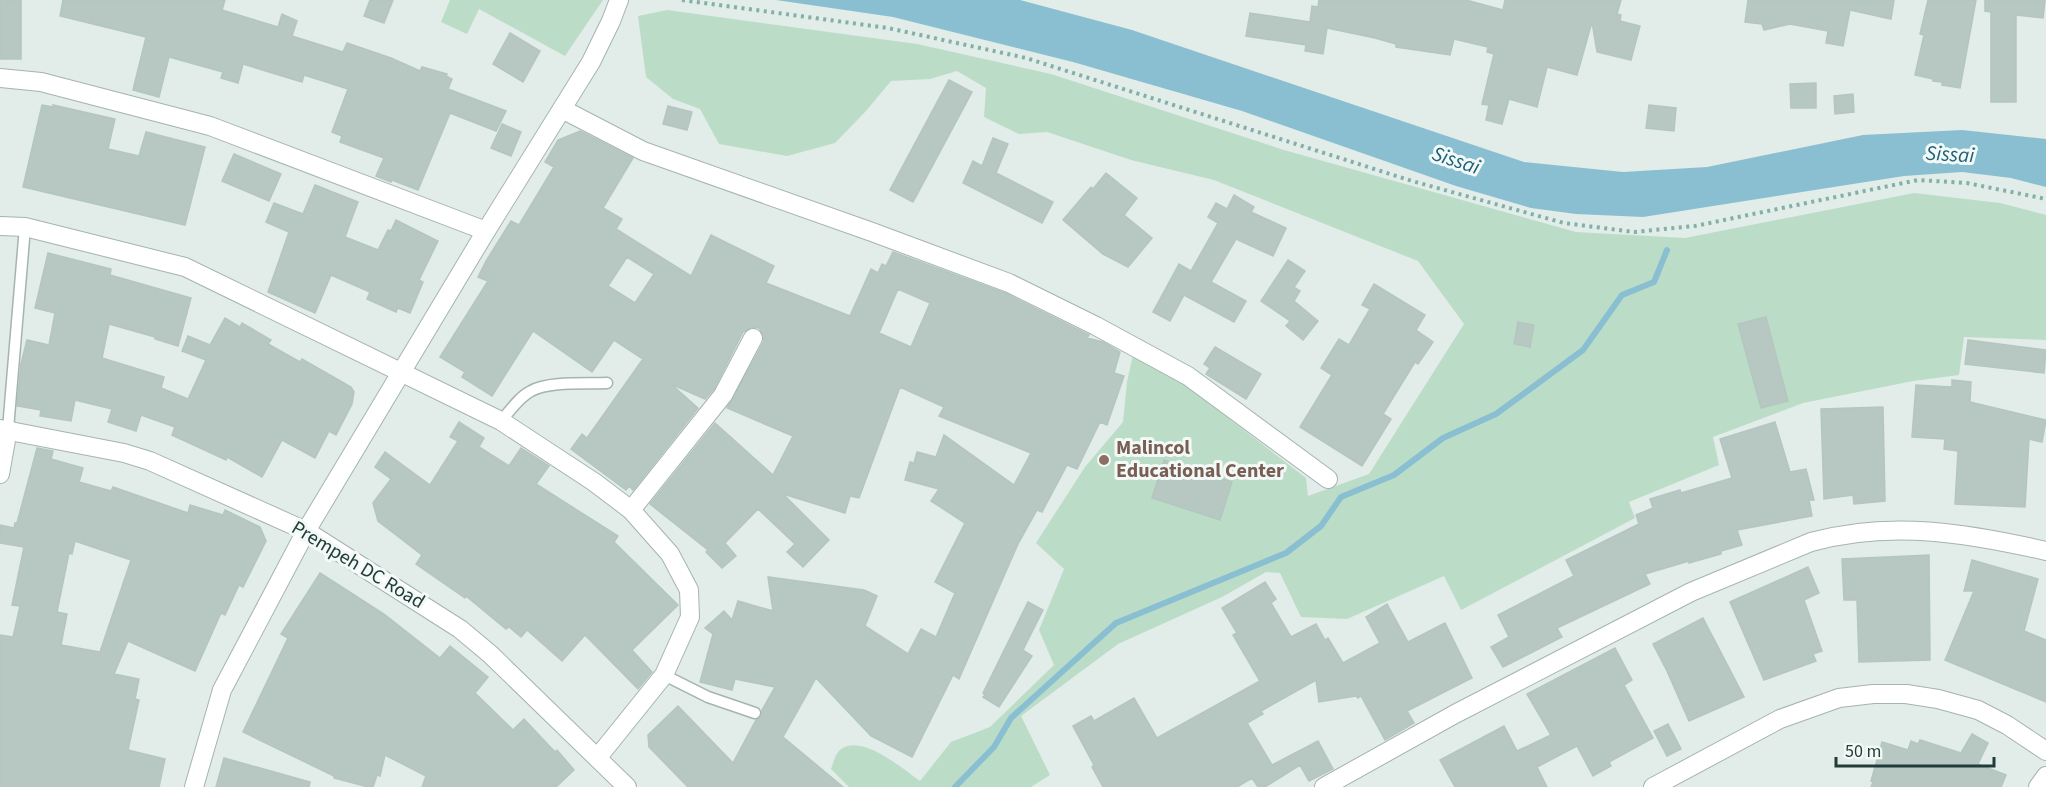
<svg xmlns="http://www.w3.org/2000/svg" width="2046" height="787" font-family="'Source Sans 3',sans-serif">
	<rect width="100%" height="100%" fill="#e2ece9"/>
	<g fill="#bbddc8">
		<polygon points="450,0 603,0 565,56 479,9 467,34 441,22"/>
		<path d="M 667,10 L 917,44 L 1051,74 L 1284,150 L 1576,232 L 1685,238 L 1914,193 L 2000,203 L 2046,215 L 2046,340 L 1964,337 L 1959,375 L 1913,381 L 1803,403 L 1713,437 L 1719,465 L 1629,502 L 1635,518 L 1461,610 L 1444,576 L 1347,619 L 1301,617 L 1280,573 L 1266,572 L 1222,597 L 1118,644 L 1021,716 L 1050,775 L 1031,787 L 849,787 L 831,769 C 833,764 835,755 839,751 C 859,731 903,769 920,781 L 951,742 L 990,727 L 1054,665 L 1039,630 L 1064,569 L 1036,543 L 1085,467 L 1123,422 L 1127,382 L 1133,355 L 1178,379 L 1306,478 L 1308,496 L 1369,474 L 1464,324 L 1418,261 L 1214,180 L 1131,160 L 1047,132 L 1019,134 L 984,117 L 986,88 L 957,71 L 930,79 L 891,81 L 866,111 L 835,143 L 787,156 L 719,144 L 700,109 L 673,99 L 646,77 L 638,16 Z"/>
	</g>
	<polygon fill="#8abfd2" points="776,0 1020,0 1132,30 1524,162 1623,172 1707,167 1863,135 1962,130 2046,139 2046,187 2011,178 1962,172 1904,176 1643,217 1576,214 1531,208 1456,186 1242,111 1073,62 893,17"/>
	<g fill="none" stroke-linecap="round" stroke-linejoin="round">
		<polyline stroke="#8abfd2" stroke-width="6" points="955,787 994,747 1011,718 1116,623 1286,553 1321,526 1341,497 1394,475 1443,438 1496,414 1583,350 1622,295 1654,282 1667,250"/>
	</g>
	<g fill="#b7c7c2" stroke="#b4c6c0" stroke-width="1.5" fill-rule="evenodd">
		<rect x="0" y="0" width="21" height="59"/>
		<polygon points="63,0 225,0 222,10 278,27 282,14 297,21 292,36 343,52 347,43 391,58 420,71 422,67 447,74 446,76 452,79 448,89 506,111 496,131 450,113 418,190 392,180 391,182 376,176 384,158 340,142 342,136 332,132 348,89 304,75 302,82 243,64 238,83 221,78 223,72 169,57 159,97 133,90 146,37 60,16"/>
		<polygon points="370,0 393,0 384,23 364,16"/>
		<polygon points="1319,0 1466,0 1503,10 1505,0 1621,0 1617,14 1621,15 1620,21 1640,26 1631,60 1597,52 1592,22 1577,75 1547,67 1537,107 1509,99 1502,124 1486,120 1489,105 1482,104 1494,54 1487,52 1488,47 1454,39 1450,55 1396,47 1396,44 1375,38 1327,28 1323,54 1305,51 1306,45 1246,36 1250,13 1310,22 1312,6 1318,7"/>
		<polygon points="1748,0 1894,0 1891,19 1850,10 1843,46 1826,43 1828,31 1790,24 1764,30 1762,24 1745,22"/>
		<polygon points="1928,0 1976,0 1960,88 1942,85 1942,82 1933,81 1933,79 1915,75 1924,35 1920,34"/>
		<polygon points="1985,0 2045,0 2043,18 2016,15 2016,102 1991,102 1991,12 1985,11"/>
		<polygon points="510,33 540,51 523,82 493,64"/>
		<polygon points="949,80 972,92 913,202 890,190"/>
		<polygon points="1816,83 1816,108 1791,108 1790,84"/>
		<polygon points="1853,94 1854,112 1835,114 1834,96"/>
		<polygon points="42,105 53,107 53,105 115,119 108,149 139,156 146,132 205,147 185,225 23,187"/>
		<polygon points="1649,105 1676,108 1674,131 1646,128"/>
		<polygon points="668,106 692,112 687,130 663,124"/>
		<polygon points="502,124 521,132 511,156 491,148"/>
		<path d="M 580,131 L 633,158 L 603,208 L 622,219 L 616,229 L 691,276 L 711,235 L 774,266 L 766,283 L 850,316 L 871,269 L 878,273 L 882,264 L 886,266 L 893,252 L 1005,293 L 1089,335 L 1087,338 L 1103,342 L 1120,352 L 1114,373 L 1124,376 L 1107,425 L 1100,422 L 1077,469 L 1067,465 L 1042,512 L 1037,510 L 1018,544 L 959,679 L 953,675 L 912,757 L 871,736 L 816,678 L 783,737 L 843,787 L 688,787 L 649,747 L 648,735 L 678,706 L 733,763 L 756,720 L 762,716 L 762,710 L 775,687 L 735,679 L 732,690 L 700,682 L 713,634 L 705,628 L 724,611 L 732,620 L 738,601 L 773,611 L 768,577 L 864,590 L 877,596 L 865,626 L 908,654 L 921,629 L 936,637 L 955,593 L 935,582 L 965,523 L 931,501 L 939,489 L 905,480 L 910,462 L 914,463 L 917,452 L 936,457 L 944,435 L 1014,485 L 1031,453 L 939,416 L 944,407 L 900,387 L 859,498 L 850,496 L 845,513 L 783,494 L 829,540 L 803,567 L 787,552 L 795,544 L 758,509 L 725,543 L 736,556 L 722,568 L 706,552 L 708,550 L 650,504 L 715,423 L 773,475 L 793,436 L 727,408 L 763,343 L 764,337 L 759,328 L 752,327 L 743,332 L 714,389 L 705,399 L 671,384 L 698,408 L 633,490 L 629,486 L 626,490 L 571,449 L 582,434 L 587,438 L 643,359 L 614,340 L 592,372 L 533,331 L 492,396 L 462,377 L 465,372 L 440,357 L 488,281 L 478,277 L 486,261 L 511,221 L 519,225 L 554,167 L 545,162 L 558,140 ZM 627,257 L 654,274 L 635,303 L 608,286 ZM 898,289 L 930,303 L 911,347 L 879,333 Z"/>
		<polygon points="993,138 1008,144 996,173 1053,202 1042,223 963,183 973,161 982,166"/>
		<polygon points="234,154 281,174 269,201 222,181"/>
		<polygon points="1106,173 1137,198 1124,215 1152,238 1128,267 1103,254 1063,220 1091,187 1093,189"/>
		<polygon points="315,185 358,202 345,237 378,250 388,230 391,231 396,220 438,241 419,280 423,282 410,313 398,308 396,312 367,299 370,292 331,275 315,313 268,292 289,232 266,222 274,203 303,214"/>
		<polygon points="1234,195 1254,207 1251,212 1286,228 1273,256 1236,239 1211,282 1246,301 1234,322 1184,295 1170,321 1153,312 1179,264 1191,271 1218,223 1208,217 1216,203 1227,209"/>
		<polygon points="48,253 111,269 110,275 191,298 178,346 155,339 155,337 109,324 102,358 164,377 161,388 188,399 206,360 182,351 188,336 210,345 225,318 240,327 242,323 271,340 268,344 300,362 302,359 351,387 354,392 352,404 336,435 329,431 315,458 282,440 262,477 227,457 226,460 172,435 175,427 141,415 136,431 108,422 112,409 75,400 71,421 40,416 41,410 17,406 21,364 27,340 49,345 55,313 35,308"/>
		<polygon points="1288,260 1305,271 1294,287 1300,291 1294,301 1318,321 1303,340 1286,326 1290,321 1261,301"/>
		<polygon points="1374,284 1425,315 1416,330 1433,342 1418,364 1415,362 1383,414 1391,419 1362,466 1300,427 1332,375 1321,368 1339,339 1349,345 1370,309 1362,305"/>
		<polygon points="1766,317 1788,401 1761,408 1738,324"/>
		<polygon points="1518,322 1534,325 1530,347 1514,344"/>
		<polygon points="1968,340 2046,350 2044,373 1965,364"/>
		<polygon points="1215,347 1261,374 1246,399 1206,374 1210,368 1204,364"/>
		<polygon points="1952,380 1971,382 1970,402 2046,420 2042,442 2029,439 2025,507 1955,504 1958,451 1944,449 1945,439 1912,437 1916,385 1952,387"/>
		<polygon points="1883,407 1885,501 1854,504 1853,495 1824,499 1821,409"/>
		<polygon points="459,422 484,438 479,447 509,466 521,448 549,466 536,484 618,536 614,542 678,605 632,650 652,672 638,689 585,635 562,661 527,630 521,637 509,627 506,629 466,596 465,598 416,564 422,555 378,521 373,503 391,479 375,467 385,452 430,485 458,441 450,437"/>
		<polygon points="1775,422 1790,472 1806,469 1814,500 1809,500 1812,516 1737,530 1742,545 1721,551 1721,554 1689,563 1689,561 1645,574 1650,584 1557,628 1562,637 1503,667 1491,647 1509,637 1498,615 1574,576 1566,560 1639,524 1636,515 1653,508 1650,499 1680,490 1681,493 1732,478 1720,439"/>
		<path d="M 37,448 L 53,451 L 51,459 L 83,468 L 79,482 L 111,491 L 113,487 L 188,513 L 190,505 L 223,515 L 225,510 L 260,527 L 266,541 L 243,587 L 239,585 L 225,615 L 221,613 L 195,671 L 128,641 L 114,674 L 139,679 L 135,699 L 139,700 L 128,750 L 165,759 L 159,787 L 0,787 L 0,635 L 13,637 L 20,606 L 12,605 L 24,547 L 0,543 L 0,525 L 14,528 L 15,523 L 17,523 ZM 75,541 L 131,560 L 100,652 L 61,645 L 67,614 L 57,612 L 69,553 L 72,554 Z"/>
		<polygon points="1164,460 1232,482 1220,520 1152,498"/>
		<polygon points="1929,555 1930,660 1859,662 1857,600 1844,600 1842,559"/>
		<polygon points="1972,560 2038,579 2024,631 2046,640 2046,702 1945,660 1974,591 1964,591"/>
		<polygon points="1808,567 1819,593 1804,600 1822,651 1813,654 1816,661 1764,680 1730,602"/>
		<polygon points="320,573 384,614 440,658 450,646 488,677 475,693 513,730 524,719 555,752 557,750 574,770 556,787 422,787 426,776 385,755 380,776 377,775 373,787 368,787 334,778 334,776 243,732 288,638 281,634"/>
		<polygon points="1265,582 1276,599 1271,603 1291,637 1316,624 1325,640 1328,638 1343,663 1380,643 1366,617 1387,604 1408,642 1445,623 1472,678 1407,711 1414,723 1385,740 1361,696 1358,698 1356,696 1319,702 1316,680 1261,711 1263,714 1247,723 1272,765 1318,741 1333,769 1309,781 1300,765 1265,787 1258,787 1252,778 1237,787 1103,787 1092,767 1094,765 1073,726 1091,716 1094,721 1134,698 1157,738 1260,681 1233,635 1237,633 1222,608"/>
		<polygon points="1028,602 1043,610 1023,650 1032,656 999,707 983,697 985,695 983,693"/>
		<polygon points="1703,618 1744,697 1689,721 1667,671 1653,644"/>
		<polygon points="1615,648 1632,680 1624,685 1653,738 1609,762 1611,766 1593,776 1577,746 1537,767 1547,787 1455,787 1440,760 1504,726 1517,751 1551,735 1527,694"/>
		<polygon points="1668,724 1681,749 1667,756 1654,731"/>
		<polygon points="1972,734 1988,743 1978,764 2006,775 2001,787 1871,787 1873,782 1871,781 1882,742 1908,750 1911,741 1918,744 1920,740 1961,753"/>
		<polygon points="224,758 310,782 309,787 216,787"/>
	</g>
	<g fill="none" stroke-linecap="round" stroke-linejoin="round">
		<g stroke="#a5b4b1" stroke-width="13">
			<g id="service">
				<path d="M 501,421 C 510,411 519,397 531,391 C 549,381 586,384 607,383"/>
				<polyline points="8,429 25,227"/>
				<polyline points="664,675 708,697 755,713"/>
			</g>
		</g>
		<g stroke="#a5b4b1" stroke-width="20">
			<g id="minor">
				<polyline points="0,78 41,82 210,126 486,231"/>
				<polyline points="562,109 643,151 872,232 1009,283 1096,326 1188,376 1328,479"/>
				<polyline points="0,226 25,227 185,267 501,421 594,482 631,510 670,554 689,590 690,617 664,675 598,757"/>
				<polyline points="0,429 124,453 150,461 306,531 460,629 490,654 627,787"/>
				<polyline points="0,474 8,429"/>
				<polyline points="631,510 723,395 753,338"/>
				<polyline points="194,787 222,690 306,531 486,231 591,62 611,21 619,0"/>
				<path d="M 1324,787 L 1455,714 L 1691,592 L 1811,542 C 1891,520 1967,533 2046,551"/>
				<polyline points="1653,787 1780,719 1839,698 1873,694 1906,694 1938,699 1978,710 2007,725 2046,751"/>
				<polyline points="2038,787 2046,776"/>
			</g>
		</g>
		<polyline stroke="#82b0a6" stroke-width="4" stroke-dasharray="3 4.5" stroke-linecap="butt" points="682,0 888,28 1026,58 1412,181 1564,223 1634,232 1695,226 1918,180 1967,183 2046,199"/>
		<use href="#service" stroke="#fff" stroke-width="10"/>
		<use href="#minor" stroke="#fff" stroke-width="18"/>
	</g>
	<circle fill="#8d6e63" stroke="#f3f9f6" stroke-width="2" cx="1104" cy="460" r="6"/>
	<g text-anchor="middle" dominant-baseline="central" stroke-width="6" stroke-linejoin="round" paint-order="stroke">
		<g font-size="20" font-weight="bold" fill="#785e54" stroke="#f3f9f6" text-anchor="start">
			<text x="1116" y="448">Malincol<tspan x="1116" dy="23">Educational Center</tspan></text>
		</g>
		<g font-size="20" fill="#223d39" stroke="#f3f9f6">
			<text transform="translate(358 565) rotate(31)">Prempeh DC Road</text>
		</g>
		<g font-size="21" font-style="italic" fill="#1c607a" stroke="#f3f9f6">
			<text transform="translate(1950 154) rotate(3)">Sissai</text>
			<text transform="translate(1456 160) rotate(18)">Sissai</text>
		</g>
	</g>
	<path d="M1836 757v9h158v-9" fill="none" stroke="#223d39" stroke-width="3"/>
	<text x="1845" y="757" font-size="18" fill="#223d39" stroke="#f3f9f6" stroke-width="4.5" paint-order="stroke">50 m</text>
</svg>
